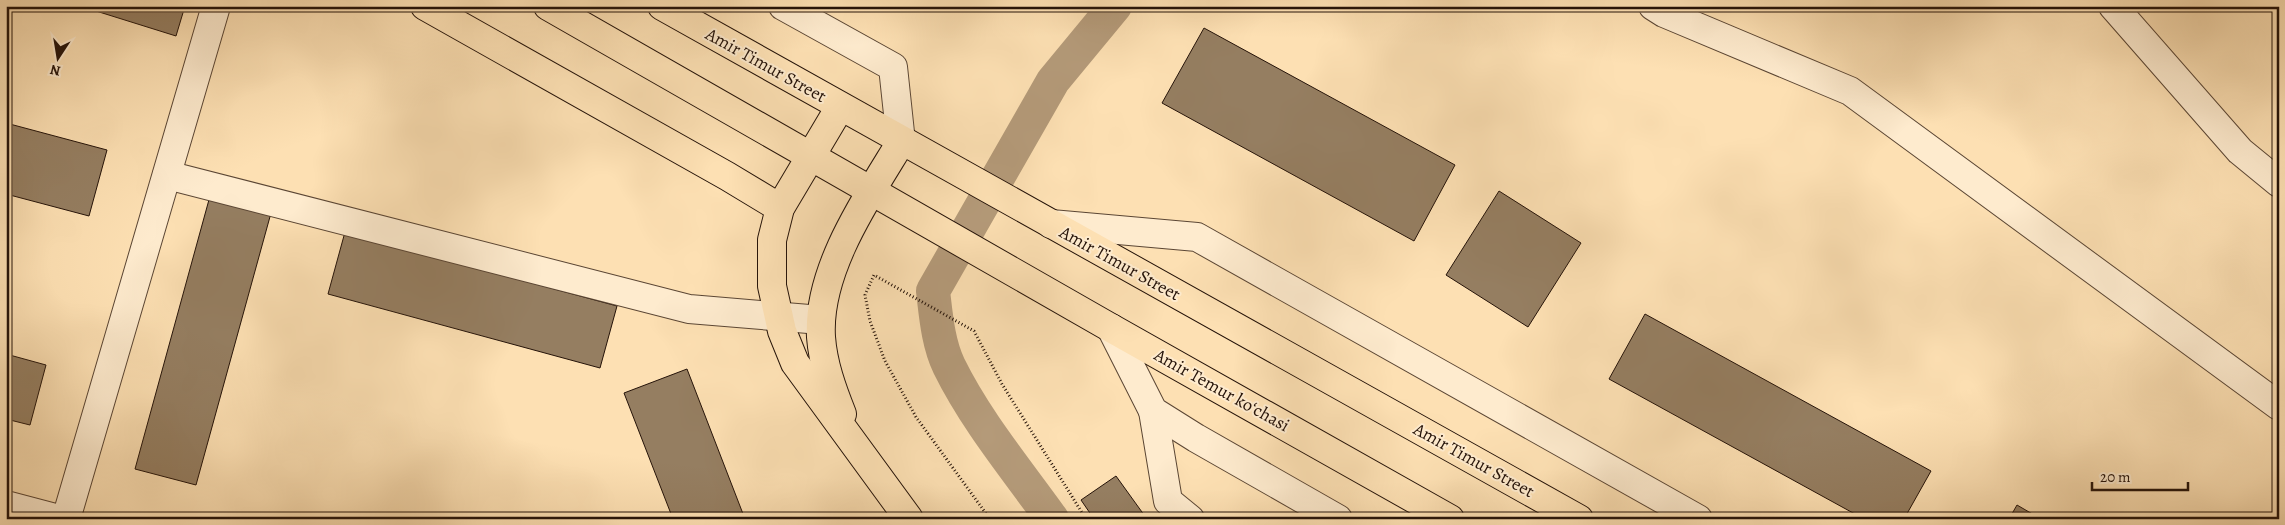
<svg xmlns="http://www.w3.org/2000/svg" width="2285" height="525" font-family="Alegreya,serif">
	<rect width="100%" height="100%" fill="#fde0b3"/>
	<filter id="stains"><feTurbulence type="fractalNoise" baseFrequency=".004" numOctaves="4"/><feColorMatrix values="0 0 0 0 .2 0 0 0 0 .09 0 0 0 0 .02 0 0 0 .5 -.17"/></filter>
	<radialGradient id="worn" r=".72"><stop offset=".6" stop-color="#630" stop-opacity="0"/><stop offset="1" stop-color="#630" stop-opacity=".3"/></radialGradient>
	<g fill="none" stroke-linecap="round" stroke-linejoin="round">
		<path stroke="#b49a79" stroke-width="34" d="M 1052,519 C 1017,470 976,421 949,366 C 938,343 936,316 933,291 L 1053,81 L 1115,6"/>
	</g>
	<g fill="#957e61" stroke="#251309">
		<polygon points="80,6 185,6 176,36"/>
		<polygon points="1204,28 1455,165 1414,241 1162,103"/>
		<polygon points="6,123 107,150 89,216 6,194"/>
		<polygon points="1499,191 1581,243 1528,327 1446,275"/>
		<polygon points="210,196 271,213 196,485 135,469"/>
		<polygon points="345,232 617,306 600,368 328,294"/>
		<polygon points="1645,314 1931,471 1904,519 1864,519 1609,379"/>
		<polygon points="6,354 46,365 30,425 6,419"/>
		<polygon points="687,369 745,519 673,519 624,393"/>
		<polygon points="1116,476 1147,519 1094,519 1081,500"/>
		<polygon points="2017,505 2041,519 2009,519"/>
	</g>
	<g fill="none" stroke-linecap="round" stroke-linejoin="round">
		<g stroke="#5b4634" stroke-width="30">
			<g id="minor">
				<polyline points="783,6 893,67 901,142"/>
				<polyline points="1653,6 1664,13 1850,91 2279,406"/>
				<polyline points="2113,6 2240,151 2279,183"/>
				<polyline points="167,175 689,309 821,320"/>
				<polyline points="1051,224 1197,237 1698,519"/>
				<polyline points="1111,328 1153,411 1196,438 1338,519"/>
				<polyline points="1153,411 1168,501 1190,519"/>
				<polyline points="6,505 59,519"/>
				<polyline points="66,519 216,6"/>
			</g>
		</g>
		<g stroke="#251309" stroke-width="30">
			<g id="major">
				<polyline points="425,6 727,176 780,208"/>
				<polyline points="840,107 780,208 772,240 772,286 782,331 795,363 909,519"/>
				<path d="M 842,414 C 832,389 823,364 821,337 C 817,270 867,198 901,142"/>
			</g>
		</g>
		<g stroke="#251309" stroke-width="30">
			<g id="highway">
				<polyline points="548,6 1111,328 1450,519"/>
				<path d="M 662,6 C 966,179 1273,348 1579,519"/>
			</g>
		</g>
		<polyline stroke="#251309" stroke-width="3" stroke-dasharray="1 2.5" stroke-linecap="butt" points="990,519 916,417 885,361 870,321 865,295 874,275 974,331 1002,384 1086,519"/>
		<use href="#minor" stroke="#feebce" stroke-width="28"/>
		<use href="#major" stroke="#fde0b3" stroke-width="28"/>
		<use href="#highway" stroke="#fde0b3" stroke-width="28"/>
	</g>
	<g text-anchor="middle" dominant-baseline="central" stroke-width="4" stroke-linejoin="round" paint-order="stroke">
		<g font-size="18" fill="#251309" stroke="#feebce">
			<text transform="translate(766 65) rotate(29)">Amir Timur Street</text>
			<text transform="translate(1120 263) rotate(29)">Amir Timur Street</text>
			<text transform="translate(1222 390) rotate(29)">Amir Temur koʻchasi</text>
			<text transform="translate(1474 460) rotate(29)">Amir Timur Street</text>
		</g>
	</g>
	<rect width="2285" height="525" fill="none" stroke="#fde0b3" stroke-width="25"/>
	<rect x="8" y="8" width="2270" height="510" fill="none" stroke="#251309" stroke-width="2.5"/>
	<rect x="12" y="12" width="2260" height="500" fill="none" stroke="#251309"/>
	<g transform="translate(58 58) rotate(192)" stroke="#feebce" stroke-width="4" paint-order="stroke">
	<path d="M0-4L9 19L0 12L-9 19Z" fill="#251309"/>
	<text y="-8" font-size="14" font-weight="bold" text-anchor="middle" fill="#251309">N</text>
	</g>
	<path d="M2092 482v8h96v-8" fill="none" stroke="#251309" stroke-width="2.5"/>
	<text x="2100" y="482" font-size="15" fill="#251309" stroke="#feebce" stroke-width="4" paint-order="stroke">20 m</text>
	<rect width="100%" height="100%" filter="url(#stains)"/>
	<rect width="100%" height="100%" fill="url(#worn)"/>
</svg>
